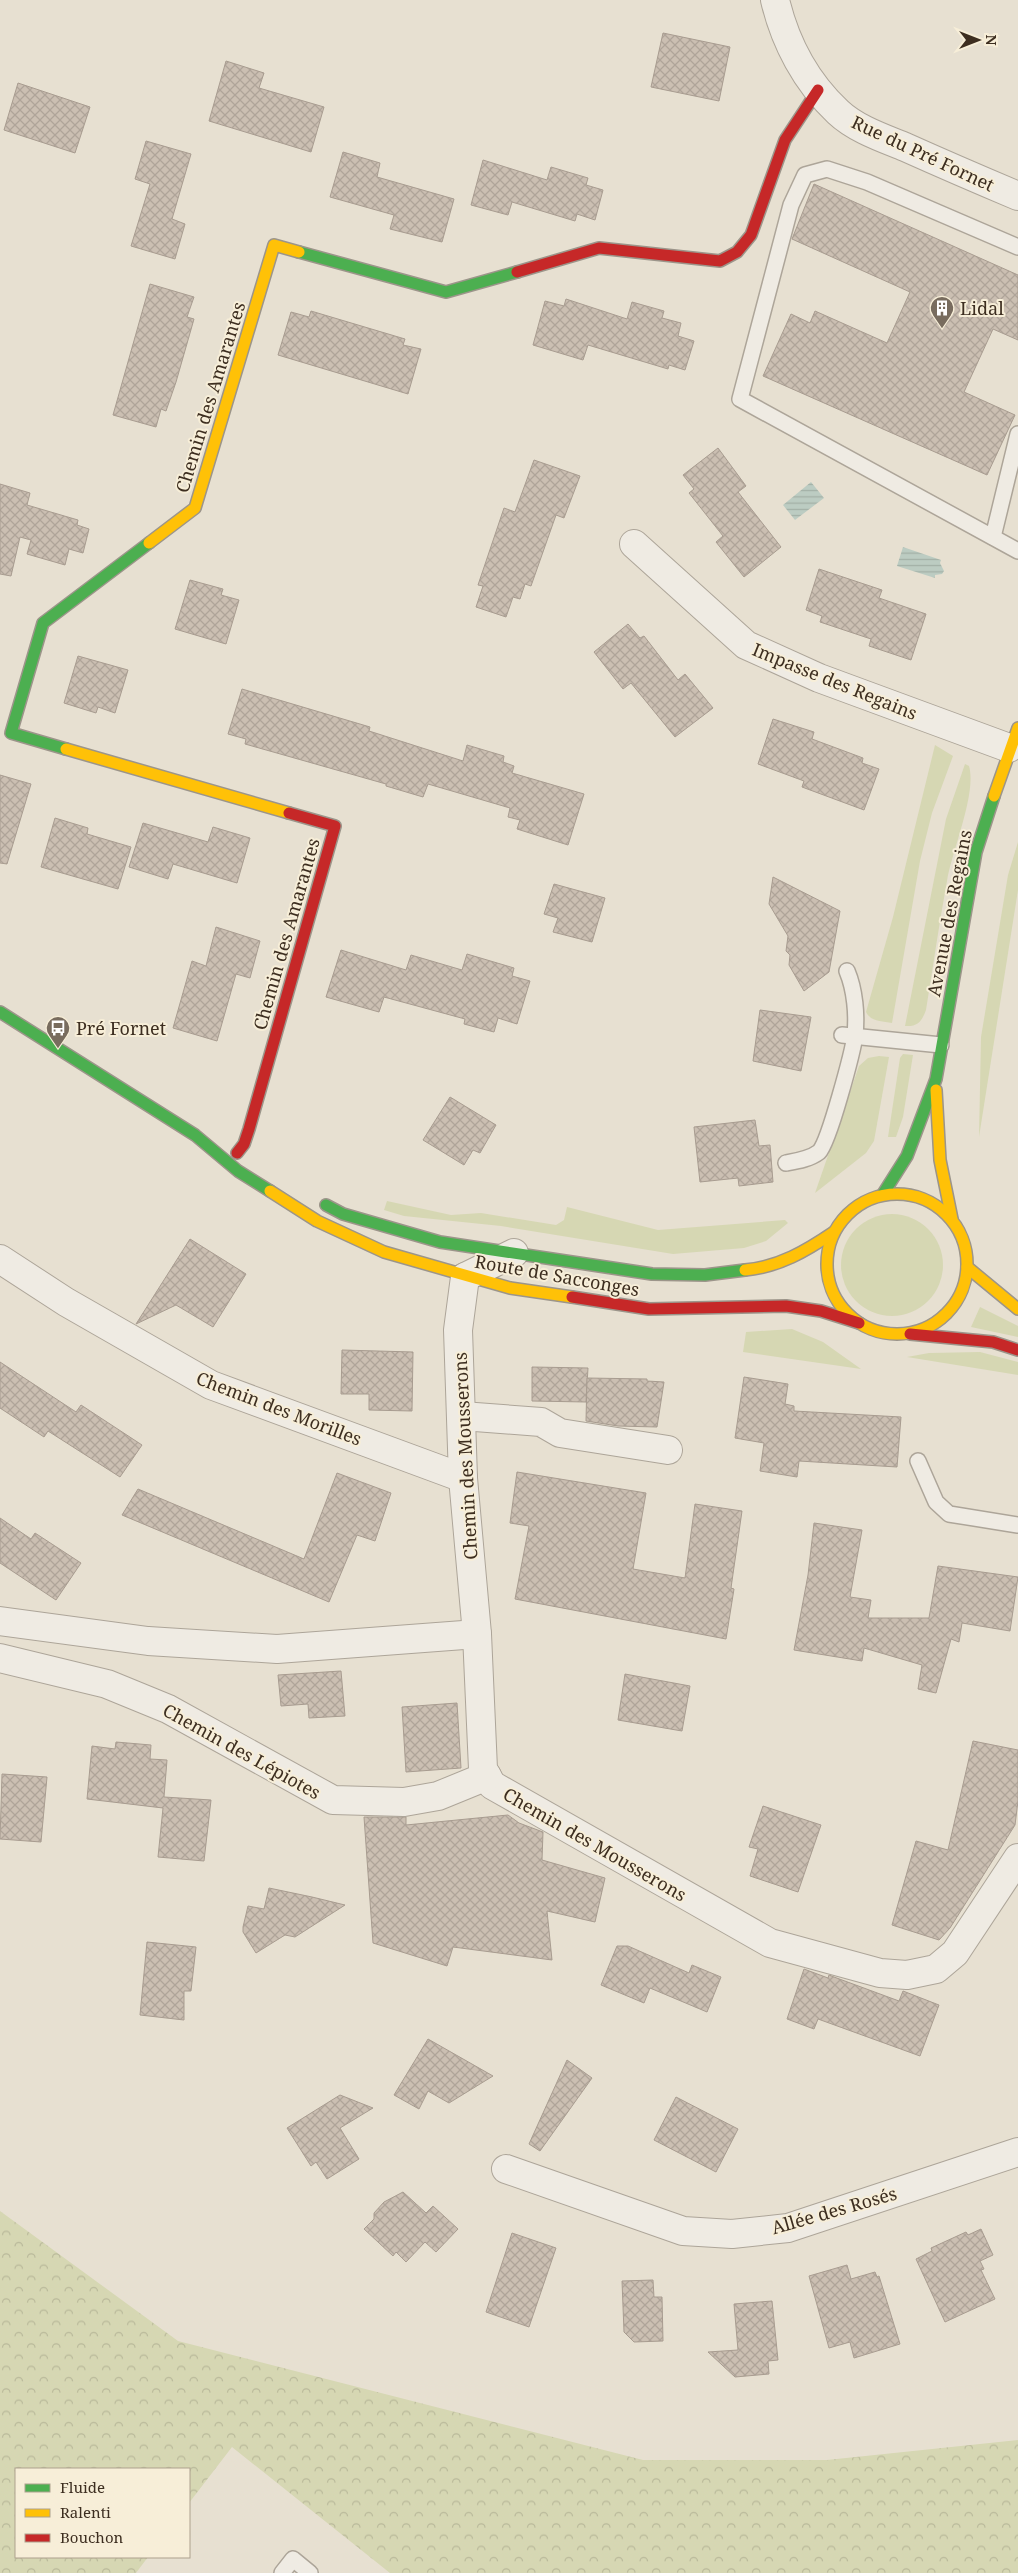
<svg xmlns="http://www.w3.org/2000/svg" width="1018" height="2573" font-family="'Noto Serif',serif">
	<defs>
		<pattern id="forest-crowns" width="20" height="18" patternUnits="userSpaceOnUse" patternTransform="scale(1.25)"><rect width="20" height="18" fill="#d6d7b3"/><path d="M2 6a3 3 0 1 1 6 0M12 15a3 3 0 1 1 6 0" fill="none" stroke="#b9b99a"/></pattern>
		<pattern id="water-rules" width="6" height="5" patternUnits="userSpaceOnUse" patternTransform="scale(1.25)"><rect width="6" height="5" fill="#bcccc2"/><path d="M0 2.5h6" fill="none" stroke="#a2b0a6"/></pattern>
		<pattern id="building-cross-hatch" width="8" height="8" patternUnits="userSpaceOnUse" patternTransform="scale(1.25)"><rect width="8" height="8" fill="#cbbfb2"/><path d="M0 0l8 8M0 8l8-8" fill="none" stroke="#afa499"/></pattern>
	</defs>
	<rect width="100%" height="100%" fill="#e7e0d1"/>
	<g fill="#d6d7b3">
		<path d="M 935,745 L 953,756 L 932,813 L 920,861 L 892,1023 C 882,1021 871,1022 866,1012 L 893,917 Z"/>
		<path d="M 965,764 L 969,766 C 977,793 952,851 947,881 C 939,924 933,967 926,1010 C 922,1021 918,1027 905,1026 L 946,819 Z"/>
		<polygon points="1018,842 1018,890 979,1137 981,1037 1008,875"/>
		<polygon points="903,1054 913,1055 903,1117 896,1137 888,1137 900,1058"/>
		<polygon points="879,1056 889,1057 874,1141 866,1153 815,1193 859,1066 868,1058"/>
		<polygon points="387,1201 451,1215 481,1213 556,1225 564,1220 567,1207 658,1230 785,1220 788,1223 766,1241 744,1248 673,1254 501,1226 404,1216 384,1210"/>
		<circle cx="892" cy="1265" r="51"/>
		<polygon points="980,1307 1018,1326 1018,1337 971,1327"/>
		<polygon points="792,1329 823,1342 861,1369 743,1352 746,1332"/>
		<polygon points="980,1352 1018,1362 1018,1375 907,1357 929,1353"/>
	</g>
	<polygon fill="url(#forest-crowns)" points="0,2211 178,2341 643,2460 827,2460 1018,2440 1018,2573 390,2573 232,2447 189,2503 189,2469 16,2469 16,2557 148,2557 136,2573 0,2573"/>
	<g fill="url(#water-rules)">
		<polygon points="811,482 824,498 795,520 783,505"/>
		<polygon points="903,547 941,560 940,563 944,571 942,574 935,575 935,578 897,566"/>
	</g>
	<g fill="url(#building-cross-hatch)" stroke="#a89c90">
		<polygon points="663,33 730,47 719,101 651,87"/>
		<polygon points="226,61 264,73 259,88 324,107 311,152 209,121"/>
		<polygon points="18,83 90,107 75,153 4,130"/>
		<polygon points="146,141 191,154 172,219 185,224 175,259 131,246 150,184 135,179"/>
		<polygon points="343,152 380,163 377,177 454,199 442,242 390,229 394,215 330,197"/>
		<polygon points="483,160 547,180 551,167 588,178 586,185 603,190 595,220 577,214 575,221 512,202 508,215 471,205"/>
		<polygon points="814,184 1018,275 1018,340 993,329 964,392 1015,415 987,475 763,376 791,314 810,323 815,311 887,343 910,292 792,239"/>
		<polygon points="150,284 194,297 187,317 194,319 176,382 166,411 161,409 156,427 113,415"/>
		<polygon points="566,299 627,319 632,302 664,311 662,318 681,323 678,336 694,341 685,370 669,365 668,369 588,345 583,360 533,345 545,301 564,306"/>
		<polygon points="311,311 405,339 403,345 421,349 408,394 278,355 291,312 309,317"/>
		<polygon points="718,448 746,486 738,492 781,547 744,577 716,542 723,536 689,493 694,489 683,475"/>
		<polygon points="534,460 580,476 564,518 556,515 531,586 525,584 520,599 513,597 506,617 476,607 483,586 478,585 504,508 515,512"/>
		<polygon points="0,484 30,493 27,505 78,520 77,525 89,529 83,553 69,549 65,565 27,554 31,540 20,537 11,576 0,574"/>
		<polygon points="819,569 882,590 879,598 926,614 911,660 869,646 871,639 820,622 822,616 806,610"/>
		<polygon points="190,580 223,589 221,595 239,600 226,644 175,629"/>
		<polygon points="628,624 640,638 644,636 678,680 685,674 713,708 675,737 631,683 623,689 594,652"/>
		<polygon points="78,656 128,670 115,713 98,707 96,713 64,703"/>
		<polygon points="242,689 370,727 369,731 463,761 467,745 504,756 503,762 514,766 512,773 584,794 568,845 517,829 520,820 508,817 510,808 428,784 423,797 386,786 386,784 245,744 246,739 228,734"/>
		<polygon points="773,719 814,732 812,739 863,758 862,763 879,769 864,810 802,787 804,781 758,764"/>
		<polygon points="0,775 31,784 7,864 0,863"/>
		<polygon points="55,818 88,828 87,834 131,847 118,889 41,867"/>
		<polygon points="143,823 208,842 213,827 250,838 237,883 173,864 168,879 129,867"/>
		<polygon points="773,877 840,911 829,972 804,991 789,965 790,955 786,951 788,936 769,904"/>
		<polygon points="554,884 605,898 592,942 553,932 558,918 544,914"/>
		<polygon points="216,927 260,941 250,978 236,974 217,1041 173,1028 192,961 206,966"/>
		<polygon points="341,950 406,970 411,955 462,970 467,954 514,968 512,976 530,981 517,1024 498,1018 494,1032 464,1024 465,1019 384,997 379,1012 326,997"/>
		<polygon points="760,1010 811,1017 801,1071 753,1061"/>
		<polygon points="450,1097 496,1125 480,1153 473,1150 464,1165 423,1140"/>
		<polygon points="755,1120 759,1146 770,1145 773,1182 739,1186 738,1178 700,1182 694,1127"/>
		<polygon points="190,1239 246,1274 213,1327 176,1305 136,1324"/>
		<polygon points="342,1350 413,1352 412,1411 369,1410 369,1394 341,1394"/>
		<polygon points="0,1362 76,1412 81,1405 142,1445 120,1477 48,1431 44,1437 0,1408"/>
		<polygon points="532,1367 588,1368 586,1402 532,1401"/>
		<polygon points="744,1377 788,1384 785,1404 794,1406 794,1411 901,1417 897,1467 799,1461 797,1477 760,1471 764,1443 735,1438"/>
		<polygon points="587,1378 647,1379 647,1381 664,1382 657,1427 618,1426 586,1421"/>
		<polygon points="517,1472 646,1493 633,1569 685,1578 695,1504 742,1511 731,1588 734,1589 726,1639 515,1599 529,1526 510,1523"/>
		<polygon points="337,1473 391,1493 375,1541 357,1535 329,1602 122,1515 138,1489 304,1559"/>
		<polygon points="0,1518 31,1539 35,1533 81,1563 56,1600 0,1563"/>
		<polygon points="814,1523 862,1530 850,1597 871,1600 868,1618 929,1618 938,1566 1018,1577 1010,1631 962,1623 959,1642 951,1639 936,1693 918,1689 922,1665 864,1648 862,1661 794,1650 808,1575"/>
		<polygon points="341,1671 345,1716 309,1718 308,1704 281,1706 278,1675"/>
		<polygon points="625,1674 690,1686 682,1731 618,1720"/>
		<polygon points="457,1703 461,1768 406,1772 402,1707"/>
		<polygon points="973,1741 1018,1750 1018,1801 1015,1825 950,1928 939,1940 892,1925 916,1841 948,1850"/>
		<polygon points="116,1742 151,1745 150,1759 167,1760 164,1797 211,1800 204,1861 158,1857 163,1808 87,1799 92,1746 115,1749"/>
		<polygon points="2,1774 47,1777 41,1842 0,1839"/>
		<polygon points="763,1806 821,1825 798,1892 750,1876 758,1849 749,1847"/>
		<polygon points="508,1815 519,1823 543,1832 542,1860 605,1878 595,1922 547,1911 552,1960 453,1947 447,1966 373,1943 364,1817 406,1817 406,1825"/>
		<polygon points="269,1888 312,1897 345,1905 295,1937 285,1935 256,1953 243,1932 243,1927 248,1906 264,1909"/>
		<polygon points="147,1942 196,1947 191,1991 184,1991 184,2020 140,2015"/>
		<polygon points="617,1946 628,1946 689,1973 692,1965 721,1977 707,2012 650,1988 644,2003 601,1985"/>
		<polygon points="804,1969 828,1978 829,1975 834,1977 899,2001 903,1991 939,2005 920,2056 818,2019 814,2029 787,2019"/>
		<polygon points="428,2039 493,2076 449,2103 428,2091 419,2109 394,2095"/>
		<polygon points="567,2060 592,2078 540,2151 529,2144"/>
		<polygon points="340,2095 373,2108 340,2128 359,2159 327,2179 316,2162 311,2166 287,2128"/>
		<polygon points="676,2097 738,2129 716,2172 654,2140"/>
		<polygon points="403,2192 426,2213 433,2206 458,2229 436,2252 425,2242 406,2262 396,2252 393,2256 364,2229 374,2219 374,2213 384,2202"/>
		<polygon points="981,2229 993,2255 980,2261 984,2269 981,2270 995,2299 945,2322 916,2259 932,2251 931,2248 966,2232 968,2235"/>
		<polygon points="512,2233 556,2248 529,2327 486,2312"/>
		<polygon points="847,2265 851,2279 875,2272 877,2277 879,2276 900,2344 854,2358 850,2342 829,2348 809,2276"/>
		<polygon points="653,2280 654,2297 662,2297 663,2341 634,2342 624,2332 622,2281"/>
		<polygon points="772,2301 778,2360 768,2361 769,2374 735,2377 708,2352 738,2350 734,2304"/>
	</g>
	<g fill="none" stroke-linecap="round" stroke-linejoin="round">
		<g stroke="#ada599" stroke-width="18">
			<g id="lane">
				<polyline points="1018,247 867,182 827,169 805,175 791,205 740,399 1018,551"/>
				<polyline points="993,537 1018,434"/>
				<polyline points="842,1035 941,1045"/>
				<path d="M 786,1163 C 797,1161 810,1159 819,1152 C 829,1142 853,1051 855,1035 C 857,1015 855,990 847,971"/>
				<polyline points="918,1461 936,1502 949,1514 1018,1525"/>
				<polyline points="282,2573 293,2559 310,2573"/>
			</g>
		</g>
		<g stroke="#ada599" stroke-width="30">
			<g id="street">
				<path d="M 775,0 C 785,42 806,82 838,112 C 856,129 883,138 905,147 C 943,164 980,180 1018,196"/>
				<polyline points="634,544 746,645 819,678 1009,748"/>
				<polyline points="0,1259 66,1302 211,1385 463,1478"/>
				<polyline points="465,1277 458,1330 463,1478 477,1634 483,1769 492,1785 770,1943 880,1973 907,1975 936,1969 955,1953 1018,1858"/>
				<polyline points="465,1277 514,1253"/>
				<polyline points="462,1416 541,1422 560,1433 668,1450"/>
				<polyline points="0,1621 148,1641 277,1649 477,1634"/>
				<polyline points="0,1658 107,1684 168,1709 333,1800 404,1802 438,1796 487,1776"/>
				<polyline points="506,2169 683,2231 732,2234 788,2228 1018,2152"/>
			</g>
		</g>
		<g stroke="#9c958a" stroke-width="14">
			<g id="fast">
				<polyline points="299,252 446,292 517,272"/>
				<polyline points="66,749 11,733 43,623 149,543"/>
				<polyline points="0,1012 195,1135 238,1171 270,1191"/>
				<polyline points="883,1194 907,1156 936,1079 976,852 994,796"/>
				<polyline points="326,1205 343,1214 440,1242 652,1274 705,1275 745,1270"/>
			</g>
		</g>
		<g stroke="#9c958a" stroke-width="14">
			<g id="slow">
				<polyline points="149,543 195,508 274,245 299,252"/>
				<polyline points="66,749 289,813"/>
				<polyline points="994,796 1018,728"/>
				<polyline points="936,1090 940,1160 952,1219"/>
				<polyline points="270,1191 317,1221 384,1252 510,1288 572,1297"/>
				<circle cx="897" cy="1264" r="70"/>
				<polyline points="967,1267 1018,1309"/>
				<path d="M 745,1270 C 779,1267 806,1251 834,1232"/>
			</g>
		</g>
		<g stroke="#9c958a" stroke-width="14">
			<g id="jam">
				<polyline points="517,272 599,248 720,261 737,252 751,235 785,140 818,90"/>
				<polyline points="237,1153 244,1144 249,1129 335,826 289,813"/>
				<polyline points="572,1297 649,1309 786,1306 821,1311 859,1323"/>
				<polyline points="910,1334 993,1342 1018,1350"/>
			</g>
		</g>
		<use href="#lane" stroke="#efebe3" stroke-width="15"/>
		<use href="#street" stroke="#efebe3" stroke-width="28"/>
		<use href="#fast" stroke="#4caf50" stroke-width="11"/>
		<use href="#slow" stroke="#ffc107" stroke-width="11"/>
		<use href="#jam" stroke="#c62828" stroke-width="11"/>
	</g>
	<defs>
		<g id="building-pin" transform="scale(1.25)"><path d="M0 17L-7.5 6A9.5 9.5 0 1 1 7.5 6Z" fill="#786c5e" stroke="#f7eed8"/><path d="M-4-6H4V6H1V3H-1V6H-4ZM-2.5-4.3h1.7v1.8h-1.7ZM.8-4.3h1.7v1.8H.8ZM-2.5-1h1.7V.8h-1.7ZM.8-1h1.7V.8H.8Z" fill="#fff"/></g>
		<g id="bus-pin" transform="scale(1.25)"><path d="M0 17L-7.5 6A9.5 9.5 0 1 1 7.5 6Z" fill="#786c5e" stroke="#f7eed8"/><path d="M-5-6H5V4H4V6H2V4H-2V6H-4V4H-5ZM-3.5-4V0h7V-4ZM-3.5 1.2v1.5H-2V1.2ZM2 1.2v1.5H3.5V1.2Z" fill="#fff"/></g>
	</defs>
	<g fill-rule="evenodd">
		<use href="#building-pin" x="942" y="308"/>
		<use href="#bus-pin" x="58" y="1028"/>
	</g>
	<g text-anchor="middle" dominant-baseline="central" stroke-width="4" stroke-linejoin="round" paint-order="stroke">
		<g font-size="18" fill="#3d2e20" stroke="#f7eed8">
			<text transform="translate(923 153) rotate(25)">Rue du Pré Fornet</text>
			<text transform="translate(210 397) rotate(-73)">Chemin des Amarantes</text>
			<text transform="translate(835 681) rotate(22)">Impasse des Regains</text>
			<text transform="translate(949 913) rotate(-79)">Avenue des Regains</text>
			<text transform="translate(286 934) rotate(-74)">Chemin des Amarantes</text>
			<text transform="translate(557 1275) rotate(10)">Route de Sacconges</text>
			<text transform="translate(279 1408) rotate(21)">Chemin des Morilles</text>
			<text transform="translate(465 1456) rotate(-93)">Chemin des Mousserons</text>
			<text transform="translate(242 1751) rotate(29)">Chemin des Lépiotes</text>
			<text transform="translate(595 1844) rotate(30)">Chemin des Mousserons</text>
			<text transform="translate(834 2210) rotate(-16)">Allée des Rosés</text>
		</g>
		<g font-size="18" fill="#3d2e20" stroke="#f7eed8" text-anchor="start">
			<text x="960" y="308">Lidal</text>
			<text x="76" y="1028">Pré Fornet</text>
		</g>
	</g>
	<rect x="15" y="2468" width="175" height="90" fill="#f7eed8" stroke="#ada18e"/>
	<rect x="25" y="2484" width="25" height="8" fill="#4caf50" stroke="#ada18e"/>
	<text x="60" y="2493" font-size="15" fill="#3d2e20">Fluide</text>
	<rect x="25" y="2509" width="25" height="8" fill="#ffc107" stroke="#ada18e"/>
	<text x="60" y="2518" font-size="15" fill="#3d2e20">Ralenti</text>
	<rect x="25" y="2534" width="25" height="8" fill="#c62828" stroke="#ada18e"/>
	<text x="60" y="2543" font-size="15" fill="#3d2e20">Bouchon</text>
	<g transform="translate(978 40) rotate(90)" stroke="#f7eed8" stroke-width="4" paint-order="stroke">
	<path d="M0-4L9 19L0 12L-9 19Z" fill="#3d2e20"/>
	<text y="-8" font-size="14" font-weight="bold" text-anchor="middle" fill="#3d2e20">N</text>
	</g>
</svg>
